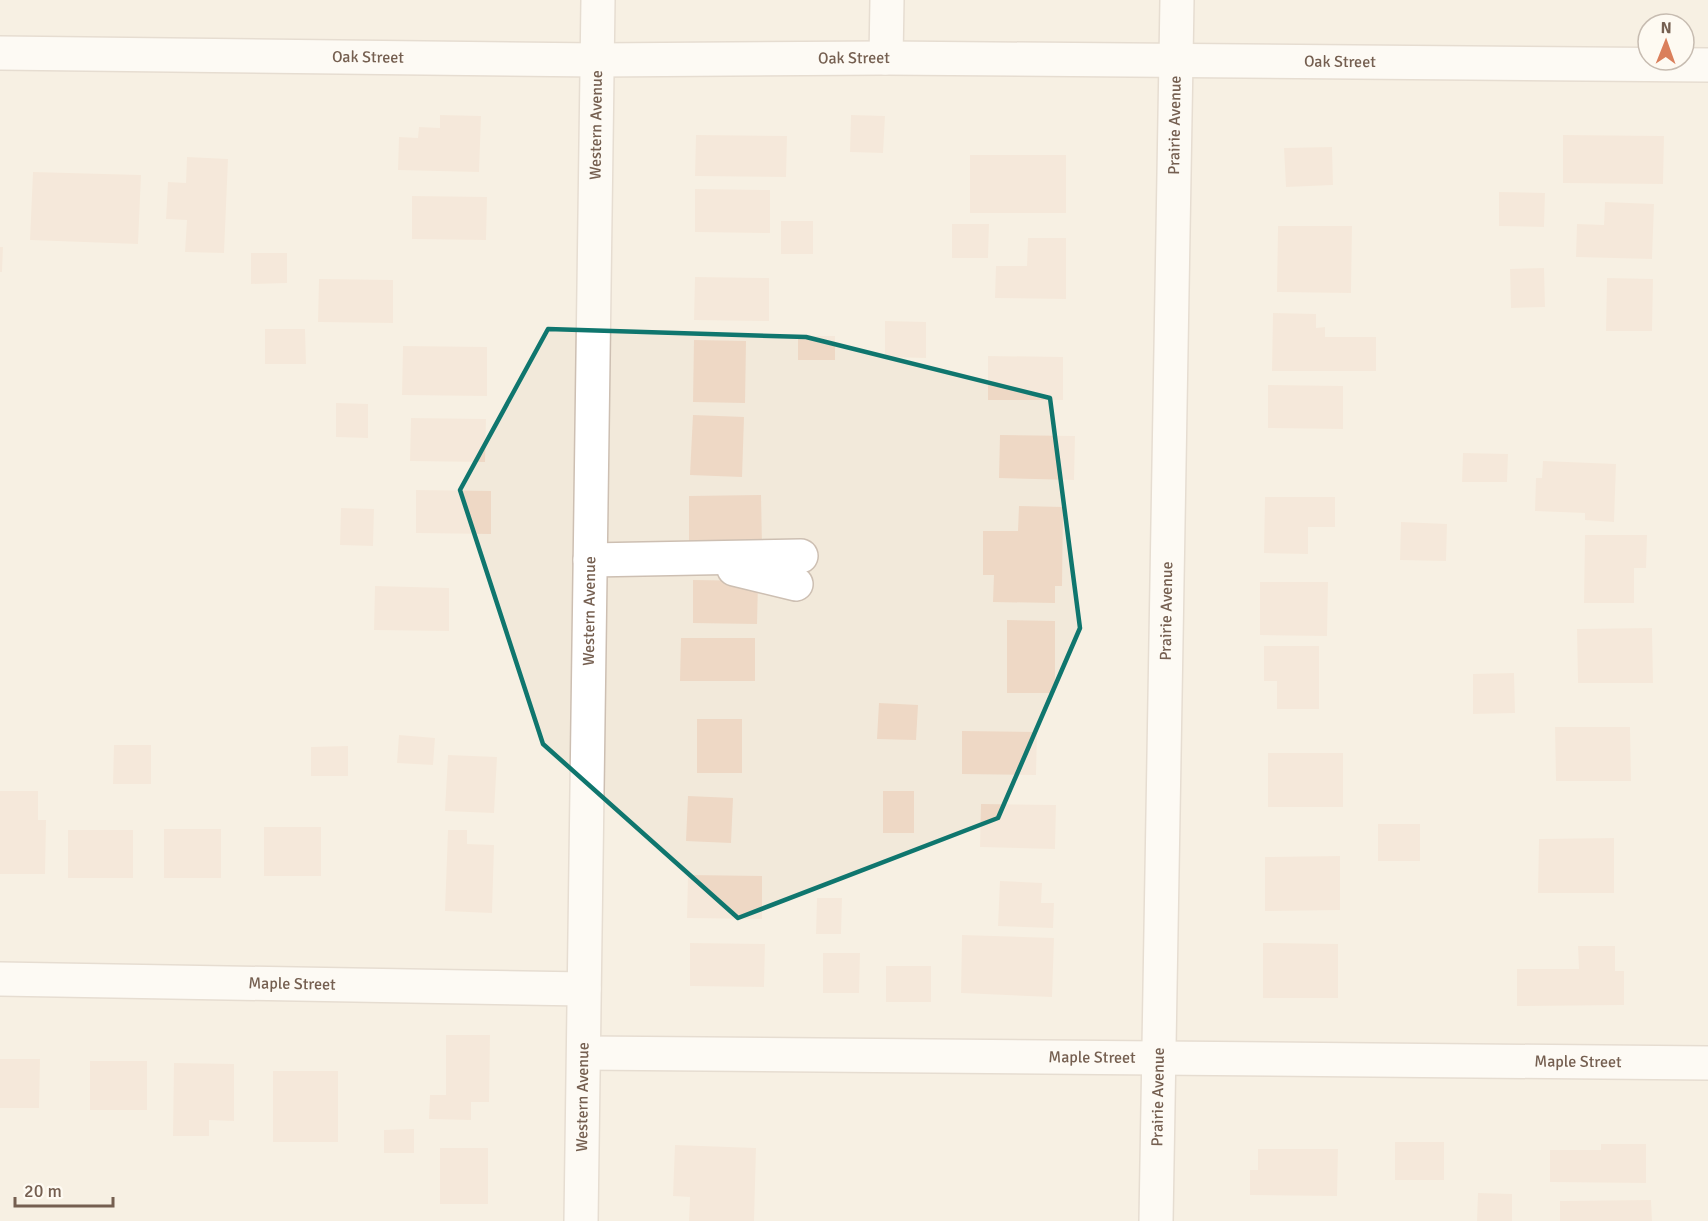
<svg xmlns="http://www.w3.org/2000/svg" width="1708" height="1221" font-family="Signika,sans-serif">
	<rect width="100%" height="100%" fill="#fbf6eb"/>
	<g fill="#f2e9da" fill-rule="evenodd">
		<polygon points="0,0 589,0 568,1221 0,1221"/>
		<path d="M 615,0 L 1708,0 L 1708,1221 L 594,1221 ZM 1648,24 L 1684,24 L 1684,60 L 1648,60 Z"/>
	</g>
	<g fill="#eed8c5">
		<polygon points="440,115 481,116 479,172 398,170 399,137 418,138 419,127 440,128"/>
		<polygon points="851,115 885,116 883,153 850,152"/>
		<polygon points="696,135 787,136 786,177 695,176"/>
		<polygon points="1563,135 1664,136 1663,184 1563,183"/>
		<polygon points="1332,147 1333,185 1286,187 1284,148"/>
		<rect x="970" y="155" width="96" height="58"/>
		<polygon points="187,157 228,159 224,253 185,252 187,220 166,219 168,182 186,183"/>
		<polygon points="33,172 141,175 138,244 30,240"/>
		<polygon points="695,189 770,190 770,233 695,232"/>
		<polygon points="1499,192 1545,193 1544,227 1499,226"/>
		<polygon points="412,196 487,197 486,240 412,239"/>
		<polygon points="1605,202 1654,204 1652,259 1576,257 1577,224 1604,225"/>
		<rect x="781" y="221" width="32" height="33"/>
		<polygon points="952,224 989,224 988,258 952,258"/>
		<polygon points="1278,226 1352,226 1351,293 1277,292"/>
		<polygon points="1028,238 1066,238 1066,299 995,298 996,266 1027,266"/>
		<polygon points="0,247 3,247 2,272 0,272"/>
		<polygon points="251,253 287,253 287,283 251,284"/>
		<polygon points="1544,268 1545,307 1511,308 1510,269"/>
		<polygon points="695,277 769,278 769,321 694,320"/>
		<polygon points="1607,278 1653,279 1652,331 1606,331"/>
		<polygon points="319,279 393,280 393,323 318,322"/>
		<polygon points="1273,313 1316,314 1316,328 1325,327 1325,337 1376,337 1376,371 1272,371"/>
		<polygon points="885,321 926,322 926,358 885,357"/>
		<polygon points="265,329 305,329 306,364 265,364"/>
		<rect x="798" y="336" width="37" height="24"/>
		<polygon points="694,340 746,341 745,403 693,402"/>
		<polygon points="403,346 487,347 487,396 402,395"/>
		<polygon points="988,356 1063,357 1063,400 988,400"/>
		<polygon points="1268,385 1343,386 1343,429 1268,428"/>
		<polygon points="336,403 368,404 368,438 336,437"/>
		<polygon points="693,415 744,417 742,477 690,475"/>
		<polygon points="411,418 486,419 485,462 410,461"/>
		<polygon points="1000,435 1075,436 1074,480 999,478"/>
		<polygon points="1463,453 1508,454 1507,482 1462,482"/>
		<polygon points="1543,461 1616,464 1614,522 1585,520 1585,513 1535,511 1536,478 1542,478"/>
		<polygon points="416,490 491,491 491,534 416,533"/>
		<polygon points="761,495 762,547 689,548 689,496"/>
		<polygon points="1265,497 1335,497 1335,527 1308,527 1308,554 1264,553"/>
		<polygon points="1019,506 1063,507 1062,586 1055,586 1055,603 993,602 994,575 983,575 983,531 1018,531"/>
		<polygon points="341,508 374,509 373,546 340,545"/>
		<polygon points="1401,522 1447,524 1446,561 1400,560"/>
		<polygon points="1585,535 1647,535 1646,568 1634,568 1634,603 1584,603"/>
		<polygon points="693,580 758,581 757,624 693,623"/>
		<polygon points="1260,582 1328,582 1327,636 1260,635"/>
		<polygon points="375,586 449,588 449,631 374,630"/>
		<polygon points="1007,620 1055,621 1055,693 1007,693"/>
		<polygon points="1652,628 1653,683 1578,683 1577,629"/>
		<polygon points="681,638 755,638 755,681 680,681"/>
		<polygon points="1264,646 1319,646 1319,709 1277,709 1277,681 1264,681"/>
		<polygon points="1514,673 1515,713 1473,714 1473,674"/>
		<polygon points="879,703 918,705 916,740 877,739"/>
		<rect x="697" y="719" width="45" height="54"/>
		<polygon points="1555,727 1630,727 1631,781 1556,781"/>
		<polygon points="962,731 1037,732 1036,775 962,774"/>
		<polygon points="399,735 435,738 433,765 397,763"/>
		<polygon points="114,745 151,745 151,784 113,784"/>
		<polygon points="348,746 348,776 311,776 311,747"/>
		<rect x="1268" y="753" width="75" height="54"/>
		<polygon points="448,755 497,757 494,813 445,811"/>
		<polygon points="0,791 38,791 38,820 46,820 45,874 0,874"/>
		<rect x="883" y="791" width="31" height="42"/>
		<polygon points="688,796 733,798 731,843 686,841"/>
		<polygon points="981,804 1056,805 1055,849 980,847"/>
		<rect x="1378" y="824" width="42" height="37"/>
		<rect x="264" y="827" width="57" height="49"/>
		<rect x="164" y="829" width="57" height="49"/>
		<rect x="68" y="830" width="65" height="48"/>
		<polygon points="448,830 467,830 467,844 494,845 492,913 445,911"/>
		<polygon points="1614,838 1614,893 1538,893 1539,839"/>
		<polygon points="1340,856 1340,910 1265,911 1265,857"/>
		<polygon points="688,875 762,876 762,919 687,918"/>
		<polygon points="1000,881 1042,883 1041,903 1054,903 1053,928 998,926"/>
		<polygon points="817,898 842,898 841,934 816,934"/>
		<polygon points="962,935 1054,938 1052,997 961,993"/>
		<polygon points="690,943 765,944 764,987 690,986"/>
		<polygon points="1263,943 1338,944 1338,998 1263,998"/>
		<polygon points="1578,946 1615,946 1615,971 1624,971 1624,1005 1517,1006 1517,969 1579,969"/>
		<polygon points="823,953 860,953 859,993 823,993"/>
		<rect x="886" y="966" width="45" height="36"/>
		<polygon points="446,1035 490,1035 489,1102 471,1102 471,1120 429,1119 430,1095 446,1095"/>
		<polygon points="0,1059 40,1059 39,1108 0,1108"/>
		<rect x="90" y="1061" width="57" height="49"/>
		<polygon points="174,1063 234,1064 234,1121 209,1120 209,1136 173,1136"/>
		<rect x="273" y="1071" width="65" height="71"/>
		<polygon points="414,1129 414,1153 384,1153 384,1130"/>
		<rect x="1395" y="1142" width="49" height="38"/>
		<polygon points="1601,1144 1646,1144 1646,1183 1550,1182 1550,1150 1601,1150"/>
		<polygon points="675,1145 756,1148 754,1221 689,1221 690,1197 673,1196"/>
		<rect x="440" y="1148" width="48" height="56"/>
		<polygon points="1258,1149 1338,1149 1337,1196 1250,1195 1250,1170 1258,1170"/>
		<polygon points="1478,1193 1512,1194 1512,1221 1477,1221"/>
		<polygon points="1651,1200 1652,1221 1560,1221 1560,1201"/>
	</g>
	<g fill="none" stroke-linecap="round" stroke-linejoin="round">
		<g stroke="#cdbfb2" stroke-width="36">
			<g id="minor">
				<path id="s1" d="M 0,53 L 597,60 L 886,58 L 1708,65"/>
				<polyline points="886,58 887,0"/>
				<polyline points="590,560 801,556"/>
				<polyline points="734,569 796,584"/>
				<path id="s2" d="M 0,979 L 584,989"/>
				<path id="s3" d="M 584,1053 L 1708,1063"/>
				<path id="s4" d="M 581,1221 L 598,0"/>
				<path id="s5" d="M 1156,1221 L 1177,0"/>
			</g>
		</g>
		<use href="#minor" stroke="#fff" stroke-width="33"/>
	</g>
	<path d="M0 0H1708V1221H0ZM 548,329 L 806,337 L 1050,398 L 1080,628 L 998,818 L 738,918 L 543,744 L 460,490 Z" fill="#fbf6eb" fill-opacity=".55" fill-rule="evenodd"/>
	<path fill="none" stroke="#0f766e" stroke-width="4.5" stroke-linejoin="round" d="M 548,329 L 806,337 L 1050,398 L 1080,628 L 998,818 L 738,918 L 543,744 L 460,490 Z"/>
	<g text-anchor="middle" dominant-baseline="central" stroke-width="4.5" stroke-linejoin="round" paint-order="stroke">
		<g font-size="16" fill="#755f50" stroke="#fefaf2">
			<text stroke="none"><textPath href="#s1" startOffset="368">Oak Street</textPath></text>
			<text stroke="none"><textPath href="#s1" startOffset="854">Oak Street</textPath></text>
			<text stroke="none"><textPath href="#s1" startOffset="1340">Oak Street</textPath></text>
			<text stroke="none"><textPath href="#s4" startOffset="1096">Western Avenue</textPath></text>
			<text stroke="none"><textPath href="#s5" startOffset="1096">Prairie Avenue</textPath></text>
			<text stroke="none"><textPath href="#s4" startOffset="610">Western Avenue</textPath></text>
			<text stroke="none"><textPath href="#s5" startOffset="610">Prairie Avenue</textPath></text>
			<text stroke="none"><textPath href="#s2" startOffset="292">Maple Street</textPath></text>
			<text stroke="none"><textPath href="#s3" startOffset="508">Maple Street</textPath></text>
			<text stroke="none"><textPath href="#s3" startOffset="994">Maple Street</textPath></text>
			<text stroke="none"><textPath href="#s4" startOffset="124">Western Avenue</textPath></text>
			<text stroke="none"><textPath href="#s5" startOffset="124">Prairie Avenue</textPath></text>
		</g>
	</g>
	<g transform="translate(1666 42) rotate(1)"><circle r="28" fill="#fefaf2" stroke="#c7bcb1" stroke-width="1.5"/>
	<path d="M0-4.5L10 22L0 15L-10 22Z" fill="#da7f5b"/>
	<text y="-9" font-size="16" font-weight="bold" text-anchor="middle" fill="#755f50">N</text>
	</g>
	<path d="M15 1197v9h98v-9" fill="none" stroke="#755f50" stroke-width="3"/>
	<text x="24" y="1197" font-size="18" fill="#755f50" stroke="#fefaf2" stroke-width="4.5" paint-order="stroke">20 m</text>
</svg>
